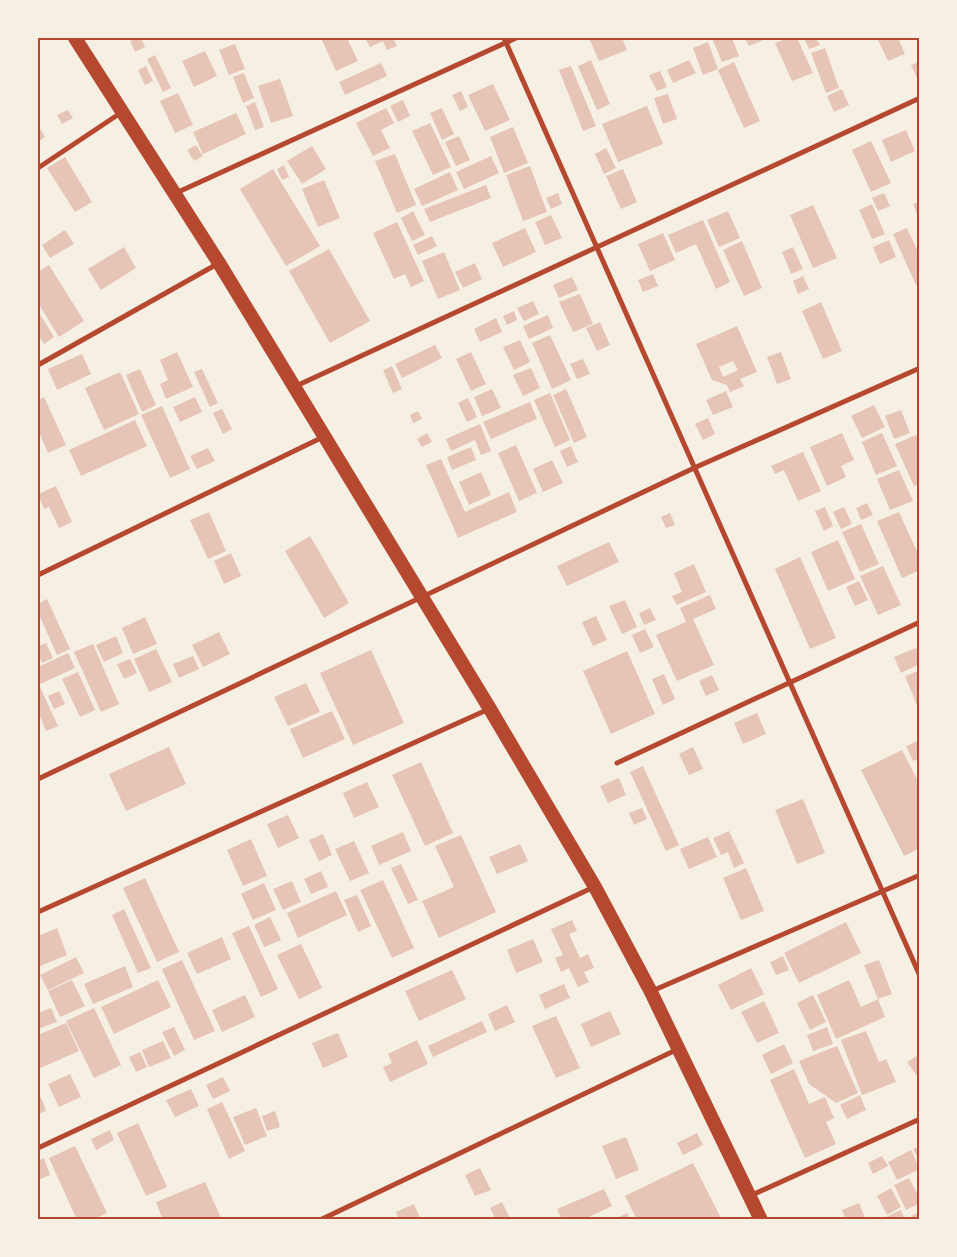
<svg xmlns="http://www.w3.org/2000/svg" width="957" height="1257" font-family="Manrope,sans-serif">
	<rect width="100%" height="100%" fill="#f6efe4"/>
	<g fill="#e6c5b7" fill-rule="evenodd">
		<polygon points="139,38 141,38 145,47 135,52 130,41"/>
		<polygon points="321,38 347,38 358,61 336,71"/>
		<polygon points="365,38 393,38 397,46 387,50 383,41 370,47"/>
		<polygon points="589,38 622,38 627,50 599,61"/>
		<polygon points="712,38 732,38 739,56 722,62"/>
		<polygon points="744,38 768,38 749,46"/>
		<polygon points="787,38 797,38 813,73 792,81 775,43"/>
		<polygon points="804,38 816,38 820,45 809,49"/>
		<polygon points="877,38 898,38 905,54 888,61"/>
		<polygon points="708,42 718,69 703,75 693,48"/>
		<polygon points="235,44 245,69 229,75 219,50"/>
		<polygon points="825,48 839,88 826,93 811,53"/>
		<polygon points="205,51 217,76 194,87 182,61"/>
		<polygon points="155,55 171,88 163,92 147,59"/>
		<polygon points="591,60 610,104 597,110 578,66"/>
		<polygon points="689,60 696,73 673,83 667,70"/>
		<polygon points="734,62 760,121 744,128 718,70"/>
		<polygon points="920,62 920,76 917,78 911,65"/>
		<polygon points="381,63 387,76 345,95 339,82"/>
		<polygon points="146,66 153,81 145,85 138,70"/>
		<polygon points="571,66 596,126 583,131 559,70"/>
		<polygon points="660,71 667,87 657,91 649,75"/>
		<polygon points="244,73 254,98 243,103 233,77"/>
		<polygon points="280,79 293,116 271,123 258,86"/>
		<polygon points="493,84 510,120 485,131 468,95"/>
		<polygon points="842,89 849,105 834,112 827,96"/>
		<polygon points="461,91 468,107 460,111 452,95"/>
		<polygon points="178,93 193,125 175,133 160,101"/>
		<polygon points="668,94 677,119 663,124 654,98"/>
		<polygon points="403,100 410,116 398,122 390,106"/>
		<polygon points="255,102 264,127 255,130 246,106"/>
		<polygon points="647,106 663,144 618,162 602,124"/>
		<polygon points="386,108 394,123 381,130 390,148 373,156 356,123"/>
		<polygon points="442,108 454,134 442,140 430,113"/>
		<polygon points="68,110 73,118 62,124 57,115"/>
		<polygon points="236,113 246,134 203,154 193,132"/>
		<polygon points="430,123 451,167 433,175 412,131"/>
		<polygon points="38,125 45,137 38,142"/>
		<polygon points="513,127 528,163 504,173 490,137"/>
		<polygon points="906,130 915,151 891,162 882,140"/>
		<polygon points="459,136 470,160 456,166 445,142"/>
		<polygon points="871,141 891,183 871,192 852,150"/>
		<polygon points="196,145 203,156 194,161 187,150"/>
		<polygon points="312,146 326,169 302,184 287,161"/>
		<polygon points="606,148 616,168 604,174 595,154"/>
		<polygon points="395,154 416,205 397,213 375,161"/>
		<polygon points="491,156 499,173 464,189 456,172"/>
		<polygon points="65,157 92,202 75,212 47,168"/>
		<polygon points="284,165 289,177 282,180 277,169"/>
		<polygon points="530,166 547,212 523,221 506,175"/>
		<polygon points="273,169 320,246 286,266 240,189"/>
		<polygon points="623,169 637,202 621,209 606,176"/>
		<polygon points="450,172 458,190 422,206 414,189"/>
		<polygon points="324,180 340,218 318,227 302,189"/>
		<polygon points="486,185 491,198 430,222 424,209"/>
		<polygon points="558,193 562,204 551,209 546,198"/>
		<polygon points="884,193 890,206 878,211 872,198"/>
		<polygon points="920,202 920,219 919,219 913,204"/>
		<polygon points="872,204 885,234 872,239 859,210"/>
		<polygon points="813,205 837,258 813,268 790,215"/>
		<polygon points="413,211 425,235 412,241 401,218"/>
		<polygon points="728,211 740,238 719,247 707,220"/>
		<polygon points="551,215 562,238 545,245 535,222"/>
		<polygon points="703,220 730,282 716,289 696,244 676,253 668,235"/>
		<polygon points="397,222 424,281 411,287 405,274 394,279 373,233"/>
		<polygon points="525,228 536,252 503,267 492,243"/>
		<polygon points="907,228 920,256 920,283 916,285 893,234"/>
		<polygon points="65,230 74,244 50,258 42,245"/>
		<polygon points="663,233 675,260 650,271 638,244"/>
		<polygon points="432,236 437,246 418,255 413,245"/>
		<polygon points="889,240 896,257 880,264 873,247"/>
		<polygon points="742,241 762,288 744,296 723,250"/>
		<polygon points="124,247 136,268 101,290 88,269"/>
		<polygon points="793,247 803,269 791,274 782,252"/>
		<polygon points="329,249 370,321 330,343 289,271"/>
		<polygon points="444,252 460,290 438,299 422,261"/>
		<polygon points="475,263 482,279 463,288 455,272"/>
		<polygon points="49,265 84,321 59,337 38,303 38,272"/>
		<polygon points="653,274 658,286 643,292 638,280"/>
		<polygon points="803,276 809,289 798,294 793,281"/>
		<polygon points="572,277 578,290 559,298 553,285"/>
		<polygon points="580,294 593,324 573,332 559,302"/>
		<polygon points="533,301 539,314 524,321 517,308"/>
		<polygon points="821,302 842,351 823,359 802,311"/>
		<polygon points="38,311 54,337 44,344 38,335"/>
		<polygon points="514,311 517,320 507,325 503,316"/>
		<polygon points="548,315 553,328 529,339 523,326"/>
		<polygon points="496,318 502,332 480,342 474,329"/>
		<polygon points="600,322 610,345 597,351 586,328"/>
		<path d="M 737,326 L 757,372 L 740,379 L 744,386 L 730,392 L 727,385 L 712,380 L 696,344 ZM 733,361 L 738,370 L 723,377 L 719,367 Z"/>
		<polygon points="550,335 571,380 552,389 532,343"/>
		<polygon points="520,340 530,362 514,370 503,347"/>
		<polygon points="435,345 442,358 402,378 395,364"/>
		<polygon points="177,352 193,387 166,399 160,384 168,380 160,360"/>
		<polygon points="471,352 486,384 471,391 456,359"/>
		<polygon points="781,352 791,379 777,384 767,357"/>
		<polygon points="82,354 91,374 57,390 48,369"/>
		<polygon points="583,359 590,374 577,379 570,364"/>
		<polygon points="392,366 402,389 393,393 383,370"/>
		<polygon points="531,368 540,388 523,396 513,375"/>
		<polygon points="140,369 156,405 142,412 126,375"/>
		<polygon points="202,369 218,403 210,407 194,372"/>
		<polygon points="120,372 139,414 104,430 85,388"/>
		<polygon points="492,389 501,408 482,416 474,397"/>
		<polygon points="566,389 587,437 574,443 553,395"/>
		<polygon points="726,391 733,407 713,415 706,400"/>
		<polygon points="550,393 570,440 555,447 534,400"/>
		<polygon points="44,397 66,445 48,453 38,430 38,400"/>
		<polygon points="195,397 202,412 180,422 173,407"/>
		<polygon points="468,398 477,417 467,422 458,403"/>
		<polygon points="530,402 537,419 491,439 483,422"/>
		<polygon points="874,405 885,427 862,438 851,416"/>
		<polygon points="162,406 190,469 170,478 141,415"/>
		<polygon points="222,409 232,429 223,434 213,413"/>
		<polygon points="901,410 910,433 894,439 885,416"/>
		<polygon points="418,411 422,419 413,423 410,415"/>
		<polygon points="708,418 715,434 703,440 695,424"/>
		<polygon points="135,420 147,446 81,476 69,450"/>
		<polygon points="480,424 491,451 481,455 475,440 451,451 446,439"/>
		<polygon points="427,433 432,442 422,447 417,439"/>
		<polygon points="842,433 854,460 841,466 846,477 827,486 810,447"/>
		<polygon points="882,433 897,466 876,475 862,442"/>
		<polygon points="916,435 920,442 920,484 914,486 895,444"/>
		<polygon points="516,445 537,493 519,501 498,453"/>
		<polygon points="571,446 578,462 567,467 560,451"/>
		<polygon points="471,447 476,460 452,470 447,457"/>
		<polygon points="208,448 215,461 197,469 190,456"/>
		<polygon points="803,452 821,491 798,501 784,470 775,474 771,466"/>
		<polygon points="441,459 465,512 509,492 517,512 458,538 426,465"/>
		<polygon points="552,460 563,483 543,492 533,469"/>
		<polygon points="899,470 913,501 890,510 877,479"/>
		<polygon points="481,472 491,495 469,505 459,482"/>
		<polygon points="56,486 72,522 59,528 49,507 44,509 38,494"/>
		<polygon points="867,503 873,515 861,520 856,508"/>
		<polygon points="825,507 833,526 824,531 815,511"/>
		<polygon points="844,507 852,524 841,529 833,512"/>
		<polygon points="209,512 226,551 208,559 190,520"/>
		<polygon points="899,512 920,558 920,570 902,578 877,521"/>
		<polygon points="670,513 675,525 666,528 661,517"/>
		<polygon points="861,524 879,564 860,572 842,532"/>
		<polygon points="310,536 349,603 324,618 285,551"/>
		<polygon points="838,540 855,579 828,591 811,552"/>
		<polygon points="609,542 619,562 567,586 557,566"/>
		<polygon points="231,553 241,576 224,584 214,561"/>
		<polygon points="800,557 836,638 810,649 775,569"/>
		<polygon points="694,564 706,592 677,605 672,596 682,592 674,573"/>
		<polygon points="883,566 901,605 878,615 860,576"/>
		<polygon points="859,581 868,600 855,606 846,587"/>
		<polygon points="710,595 716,609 693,619 714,665 677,681 656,635 686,622 680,608"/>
		<polygon points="47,599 70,649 57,655 38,612 38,604"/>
		<polygon points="625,600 637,627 622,634 609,606"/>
		<polygon points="650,608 656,620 644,625 639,613"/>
		<polygon points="596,616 607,640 593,646 582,622"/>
		<polygon points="145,617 157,644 133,654 122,628"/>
		<polygon points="645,629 654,647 640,653 632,635"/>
		<polygon points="219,632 230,654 203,667 192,645"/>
		<polygon points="116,636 123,653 104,662 96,645"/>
		<polygon points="46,643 53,658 42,663 38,654 38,646"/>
		<polygon points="93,644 119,704 101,712 74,652"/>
		<polygon points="916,648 920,655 920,664 901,673 894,657"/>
		<polygon points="156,649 172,682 149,692 134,659"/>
		<polygon points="371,650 404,723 353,745 320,673"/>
		<polygon points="627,651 655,714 611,734 583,671"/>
		<polygon points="68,653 75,668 38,685 38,667"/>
		<polygon points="193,656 199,669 179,678 173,664"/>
		<polygon points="130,659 137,673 124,679 117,664"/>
		<polygon points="918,671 920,707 918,708 905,676"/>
		<polygon points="78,672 95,710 80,717 62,679"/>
		<polygon points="664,674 675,699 663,705 652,679"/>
		<polygon points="712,675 719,690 706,696 699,681"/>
		<polygon points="306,683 320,712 288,726 274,697"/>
		<polygon points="40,687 58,726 46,731 38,711 38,688"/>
		<polygon points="59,691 65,704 54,709 48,696"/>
		<polygon points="332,711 345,739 303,758 290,729"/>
		<polygon points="757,713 766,734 743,744 734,723"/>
		<polygon points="920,740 920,758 913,761 906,746"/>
		<polygon points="169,747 186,784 126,811 109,774"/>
		<polygon points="693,747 703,769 689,775 679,754"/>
		<polygon points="902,750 920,785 920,848 904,856 861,770"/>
		<polygon points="421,762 453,833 425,846 392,775"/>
		<polygon points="643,766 679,845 666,851 630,772"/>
		<polygon points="619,778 626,795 608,803 600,786"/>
		<polygon points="367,782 379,807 354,818 343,793"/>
		<polygon points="803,799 825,853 797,864 775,810"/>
		<polygon points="642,808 647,819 634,825 629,813"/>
		<polygon points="288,815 299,838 278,848 267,824"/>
		<polygon points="729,831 744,863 734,868 728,852 721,855 713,838"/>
		<polygon points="403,832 411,851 379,865 371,846"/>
		<polygon points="323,834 332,855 319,861 309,840"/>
		<polygon points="461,835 496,912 439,938 422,901 454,887 435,846"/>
		<polygon points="708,837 717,857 689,869 680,849"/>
		<polygon points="251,839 267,876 243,886 227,850"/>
		<polygon points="354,841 369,873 350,881 335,849"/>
		<polygon points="520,844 528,861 497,874 489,857"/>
		<polygon points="401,864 418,900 408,904 391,868"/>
		<polygon points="746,868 764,911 741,920 723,878"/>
		<polygon points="321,871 328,887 311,894 304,879"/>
		<polygon points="145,878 179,952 157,962 123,888"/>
		<polygon points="383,880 414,948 392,958 360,890"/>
		<polygon points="292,881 301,902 283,910 273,889"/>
		<polygon points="264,883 276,910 253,920 241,894"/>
		<polygon points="336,891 347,915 298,938 287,913"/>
		<polygon points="357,895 371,926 358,932 344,900"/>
		<polygon points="124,909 151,968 138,973 112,915"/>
		<polygon points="270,917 281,940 264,947 254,925"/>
		<polygon points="572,920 577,931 569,934 580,958 588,954 594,968 584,972 589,982 578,987 569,968 561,972 555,958 563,955 551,929"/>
		<polygon points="846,922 861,953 799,983 784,953"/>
		<polygon points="249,926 278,989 261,997 232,933"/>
		<polygon points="57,928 67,955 38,967 38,936"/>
		<polygon points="222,937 231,959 197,974 187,953"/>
		<polygon points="533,939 543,962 516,973 507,950"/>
		<polygon points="301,944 322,988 299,999 277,955"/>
		<polygon points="783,956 789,970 776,975 770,962"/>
		<polygon points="76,957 84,973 48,990 40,975"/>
		<polygon points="182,960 215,1031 194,1040 162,969"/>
		<polygon points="879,960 892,994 878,999 864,965"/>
		<polygon points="125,966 133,987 93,1004 84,984"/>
		<polygon points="751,968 764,994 731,1010 718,985"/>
		<polygon points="452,970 466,999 419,1021 405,991"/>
		<polygon points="72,980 85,1006 60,1017 48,991"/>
		<polygon points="158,980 171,1007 114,1034 101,1007"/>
		<polygon points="849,980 861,1007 878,999 885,1017 836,1039 817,995"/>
		<polygon points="564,984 570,998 545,1009 539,995"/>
		<polygon points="245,995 255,1017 222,1032 212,1010"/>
		<polygon points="813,995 826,1022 810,1030 797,1003"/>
		<polygon points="764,1001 779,1033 757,1043 741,1012"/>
		<polygon points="507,1005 515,1022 495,1031 488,1014"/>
		<polygon points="51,1008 57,1022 38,1029 38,1013"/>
		<polygon points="94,1008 121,1065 94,1078 66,1021"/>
		<polygon points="610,1011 621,1034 591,1047 581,1024"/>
		<polygon points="556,1016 580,1068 556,1078 532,1026"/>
		<polygon points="482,1021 487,1032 433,1057 428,1046"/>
		<polygon points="66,1023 79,1051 38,1069 38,1035"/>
		<polygon points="174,1027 185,1050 174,1056 162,1032"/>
		<polygon points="827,1027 833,1044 813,1051 807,1035"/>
		<polygon points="866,1031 879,1062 886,1059 896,1082 862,1095 841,1040"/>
		<polygon points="338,1033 348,1057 323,1068 312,1043"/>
		<polygon points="417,1040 428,1064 390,1082 383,1067 392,1063 388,1054"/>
		<polygon points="163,1041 171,1058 149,1067 142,1050"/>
		<polygon points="784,1044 793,1063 771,1074 762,1055"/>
		<polygon points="837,1046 858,1093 836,1103 809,1084 799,1061"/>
		<polygon points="140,1052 147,1067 136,1072 129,1057"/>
		<polygon points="920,1054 920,1074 917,1076 907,1062"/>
		<polygon points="794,1069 809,1104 825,1097 834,1118 826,1122 836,1144 805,1158 770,1080"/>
		<polygon points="70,1074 81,1097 59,1107 48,1084"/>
		<polygon points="223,1077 230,1091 213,1099 206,1085"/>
		<polygon points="191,1089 199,1106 175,1117 166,1100"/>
		<polygon points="860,1095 866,1110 847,1119 840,1105"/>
		<polygon points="41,1097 46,1111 38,1114 38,1098"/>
		<polygon points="222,1102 245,1151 229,1159 207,1109"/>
		<polygon points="256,1108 267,1136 245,1145 233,1117"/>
		<polygon points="275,1111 280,1127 267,1131 262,1116"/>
		<polygon points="138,1123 167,1187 146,1196 117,1133"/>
		<polygon points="110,1130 114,1140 96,1150 91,1139"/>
		<polygon points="697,1133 703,1145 683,1155 677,1143"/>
		<polygon points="626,1137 639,1170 616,1179 602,1146"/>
		<polygon points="75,1146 107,1213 92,1220 77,1220 49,1158"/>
		<polygon points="920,1146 920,1158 918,1158 913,1149"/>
		<polygon points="911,1150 920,1169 897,1180 888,1162"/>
		<polygon points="882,1156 888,1166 873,1174 868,1163"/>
		<polygon points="44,1158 50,1175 38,1180 38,1161"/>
		<polygon points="693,1163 722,1220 637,1220 625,1196"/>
		<polygon points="480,1168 491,1190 475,1196 465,1175"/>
		<polygon points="909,1178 920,1199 920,1203 906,1210 894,1185"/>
		<polygon points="205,1182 222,1220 163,1220 156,1202"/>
		<polygon points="891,1188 901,1207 887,1215 877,1196"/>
		<polygon points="604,1189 612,1206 583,1220 562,1220 557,1209"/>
		<polygon points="502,1202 511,1220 496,1220 490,1208"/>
		<polygon points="859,1203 866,1220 846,1220 842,1210"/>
		<polygon points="414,1204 421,1220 399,1220 396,1212"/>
		<polygon points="901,1210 905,1220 888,1220 886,1217"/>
		<polygon points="920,1212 920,1220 913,1220 911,1216"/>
		<polygon points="627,1213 630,1220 613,1220"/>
	</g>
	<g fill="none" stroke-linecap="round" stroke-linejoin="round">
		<g stroke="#b5482f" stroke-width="5">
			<polyline points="504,38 920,976"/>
			<polyline points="38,168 122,112"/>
			<polyline points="176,193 516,38"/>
			<polyline points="38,365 219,263"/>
			<polyline points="296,386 920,98"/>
			<polyline points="38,575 323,437"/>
			<polyline points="617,763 920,622"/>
			<polyline points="38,779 694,468 920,368"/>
			<polyline points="38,912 489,709"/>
			<polyline points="652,991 920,875"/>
			<polyline points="38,1148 594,887"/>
			<polyline points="752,1195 920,1119"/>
			<polyline points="320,1220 678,1049"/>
		</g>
		<polyline stroke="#b5482f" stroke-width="14" points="75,38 219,263 490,709 595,887 651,992 761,1220"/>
	</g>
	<rect width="957" height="1257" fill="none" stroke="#f6efe4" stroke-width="78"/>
	<rect x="39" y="39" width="879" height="1179" fill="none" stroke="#b5482f" stroke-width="2"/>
</svg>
